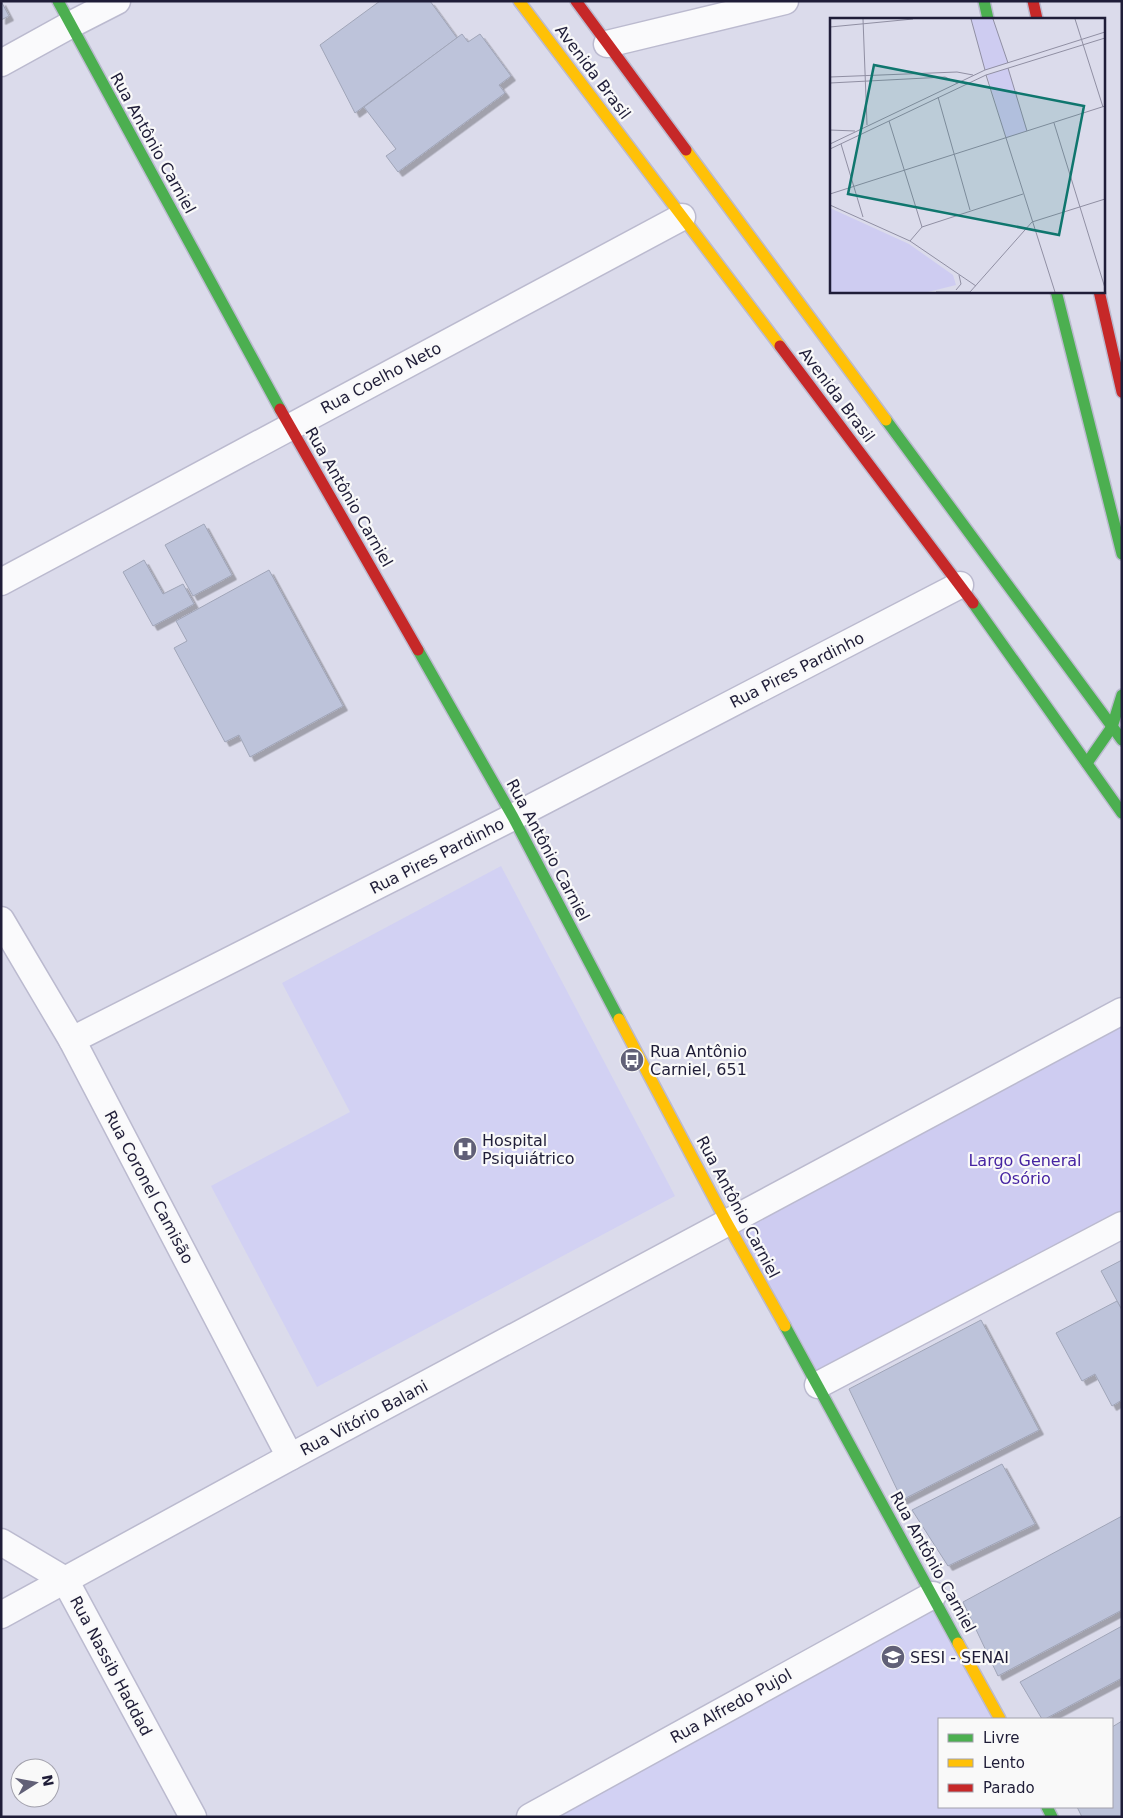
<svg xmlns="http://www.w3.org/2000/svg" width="1123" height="1818" font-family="'DejaVu Sans',sans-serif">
	<defs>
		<filter id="shadow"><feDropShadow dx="4.5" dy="4.5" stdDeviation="0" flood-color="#0004"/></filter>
	</defs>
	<rect width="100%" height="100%" fill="#dbdbeb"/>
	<g fill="#d2d1f3">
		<polygon points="501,866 675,1196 317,1387 211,1186 350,1112 282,983"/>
		<polygon points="933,1595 1000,1719 939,1719 939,1807 1047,1807 1052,1817 530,1817"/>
	</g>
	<polygon fill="#ceccf1" points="1122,1011 1122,1225 818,1385 727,1223"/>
	<g fill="#bdc3da" stroke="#a0a5b8" filter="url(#shadow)">
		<polygon points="1,1 9,16 1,20"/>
		<polygon points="380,1 430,1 457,38 355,113 320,45"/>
		<polygon points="462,34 468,42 480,34 511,76 499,85 505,93 398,172 386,156 396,149 364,107"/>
		<polygon points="204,524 232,575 193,596 165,545"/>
		<polygon points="144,560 163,594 183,584 194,604 153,626 123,572"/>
		<polygon points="269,570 343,706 250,757 239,735 225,742 174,648 187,641 176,621"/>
		<polygon points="1122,1260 1122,1310 1101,1271"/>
		<polygon points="1117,1301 1122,1310 1122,1400 1112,1406 1095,1374 1082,1381 1056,1333"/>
		<polygon points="981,1320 1039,1430 902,1500 849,1389"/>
		<polygon points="1002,1464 1035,1524 948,1566 912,1510"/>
		<polygon points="1122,1516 1122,1610 998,1676 963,1602"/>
		<polygon points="1122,1626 1122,1678 1045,1719 1042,1719 1020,1682"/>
		<polygon points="1122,1721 1122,1817 1082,1817 1077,1807 1112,1807 1112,1727"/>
	</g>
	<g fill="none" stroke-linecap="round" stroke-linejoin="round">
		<g stroke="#bbbacf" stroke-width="29">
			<g id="street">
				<polyline points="607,44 785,1"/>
				<polyline points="1,63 70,25 117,1"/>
				<polyline points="1,582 682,217"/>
				<polyline points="1,920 72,1040 290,1457"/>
				<polyline points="72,1040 513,817 960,585"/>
				<polyline points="818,1385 1122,1225"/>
				<polyline points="1,1542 65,1580 193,1817"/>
				<polyline points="1,1615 290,1457 1122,1011"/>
				<polyline points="530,1817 933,1595"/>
			</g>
		</g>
		<g stroke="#bbbacf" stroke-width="14">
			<g id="fast">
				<polyline points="58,1 280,409"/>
				<polyline points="984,1 988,19"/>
				<polyline points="1056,291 1122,554"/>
				<polyline points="886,420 1122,740"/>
				<polyline points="973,603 1122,813"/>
				<polyline points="418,650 513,817 619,1019"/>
				<polyline points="1087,763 1112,727 1122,695"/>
				<polyline points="785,1326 958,1643"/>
				<polyline points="1047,1807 1052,1817"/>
			</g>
		</g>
		<g stroke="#bbbacf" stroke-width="14">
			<g id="slow">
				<polyline points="519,1 780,346"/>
				<polyline points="686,150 886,420"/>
				<polyline points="619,1019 727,1223 785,1326"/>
				<polyline points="958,1643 1000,1719"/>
			</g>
		</g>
		<g stroke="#bbbacf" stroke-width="14">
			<g id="jam">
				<polyline points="576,1 686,150"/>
				<polyline points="1033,1 1037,19"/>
				<polyline points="1099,291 1122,392"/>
				<polyline points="780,346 973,603"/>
				<polyline points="280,409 418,650"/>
			</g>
		</g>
		<use href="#street" stroke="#fafafc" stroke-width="26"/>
		<use href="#fast" stroke="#4caf50" stroke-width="11"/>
		<use href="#slow" stroke="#ffc107" stroke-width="11"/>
		<use href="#jam" stroke="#c62828" stroke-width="11"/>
	</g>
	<defs>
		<g id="bus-disc" transform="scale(1.25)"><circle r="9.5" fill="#616077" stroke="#f9f9f9"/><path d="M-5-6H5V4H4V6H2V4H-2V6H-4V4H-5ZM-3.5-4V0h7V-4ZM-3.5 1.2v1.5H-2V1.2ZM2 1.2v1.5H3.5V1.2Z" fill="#fff"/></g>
		<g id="hospital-disc" transform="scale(1.25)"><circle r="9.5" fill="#616077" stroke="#f9f9f9"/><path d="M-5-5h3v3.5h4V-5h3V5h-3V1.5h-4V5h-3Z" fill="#fff"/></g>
		<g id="school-disc" transform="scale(1.25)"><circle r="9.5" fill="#616077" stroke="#f9f9f9"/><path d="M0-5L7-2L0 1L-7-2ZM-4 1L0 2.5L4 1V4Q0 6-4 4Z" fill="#fff"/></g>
	</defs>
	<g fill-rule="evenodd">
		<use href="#bus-disc" x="632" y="1060"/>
		<use href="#hospital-disc" x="465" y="1149"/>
		<use href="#school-disc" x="893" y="1657"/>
	</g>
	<g text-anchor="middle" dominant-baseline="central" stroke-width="4.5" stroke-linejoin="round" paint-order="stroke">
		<g font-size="16" fill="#1f1d38" stroke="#f9f9f9">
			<text transform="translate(593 72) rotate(53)">Avenida Brasil</text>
			<text transform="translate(153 143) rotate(61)">Rua Antônio Carniel</text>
			<text transform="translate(381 378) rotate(-28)">Rua Coelho Neto</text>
			<text transform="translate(837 395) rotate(53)">Avenida Brasil</text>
			<text transform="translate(349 497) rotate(60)">Rua Antônio Carniel</text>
			<text transform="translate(797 670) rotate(-27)">Rua Pires Pardinho</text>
			<text transform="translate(548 850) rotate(62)">Rua Antônio Carniel</text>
			<text transform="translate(437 856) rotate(-27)">Rua Pires Pardinho</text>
			<text transform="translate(149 1187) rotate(62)">Rua Coronel Camisão</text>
			<text transform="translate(738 1207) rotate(62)">Rua Antônio Carniel</text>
			<text transform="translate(364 1418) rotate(-28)">Rua Vitório Balani</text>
			<text transform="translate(933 1562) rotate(61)">Rua Antônio Carniel</text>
			<text transform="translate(111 1666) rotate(62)">Rua Nassib Haddad</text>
			<text transform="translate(731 1706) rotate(-29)">Rua Alfredo Pujol</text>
		</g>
		<g font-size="16" fill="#1f1d38" stroke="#f9f9f9" text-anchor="start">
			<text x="650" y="1051">Rua Antônio<tspan x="650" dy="18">Carniel, 651</tspan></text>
			<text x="482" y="1140">Hospital<tspan x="482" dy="18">Psiquiátrico</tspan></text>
			<text x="910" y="1657">SESI - SENAI</text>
		</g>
		<g font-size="16" fill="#4624a2" stroke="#f9f9f9">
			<text x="1025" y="1160">Largo General<tspan x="1025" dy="18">Osório</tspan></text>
		</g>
	</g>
	<g transform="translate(830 18)">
		<rect width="275" height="275" fill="#dbdbeb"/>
		<path d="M 141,1 L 163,1 L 178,45 L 155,52 ZM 178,50 L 197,113 L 176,120 L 157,57 ZM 0,190 L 79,226 L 123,257 L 126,267 L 98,274 L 0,274 Z" fill="#ceccf1"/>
		<path fill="none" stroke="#908fa3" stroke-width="1" d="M 33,1 L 37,107M 141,1 L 155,52M 163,1 L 178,45M 245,1 L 273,89M 0,9 L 83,1M 178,50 L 197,113M 156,57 L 225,274M 0,59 L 127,54 L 143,57M 0,65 L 115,59 L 128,65M 108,79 L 140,192M 59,103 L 92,209M 224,105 L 275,270M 0,112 L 25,113M 0,126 L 155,52 L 275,14M 11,126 L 33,199M 0,131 L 156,57 L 275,20M 0,176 L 275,88M 0,187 L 80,223 L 146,268M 80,223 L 92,209 L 193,176M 126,272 L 131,266 L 129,257M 106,274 L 140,274M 140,274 L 202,204 L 275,181"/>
		<path fill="#0f766e" fill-opacity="0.15" stroke="#0f766e" stroke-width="2.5" d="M 44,47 L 254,88 L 229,217 L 18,176 Z"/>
		<rect width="275" height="275" fill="none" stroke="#1f1d38" stroke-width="2.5"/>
	</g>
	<rect width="1123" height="1818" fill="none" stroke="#1f1d38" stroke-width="5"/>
	<rect x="938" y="1718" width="175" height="90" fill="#f9f9f9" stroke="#a2a1ac"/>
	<rect x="948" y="1734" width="25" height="8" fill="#4caf50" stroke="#a2a1ac"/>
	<text x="983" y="1743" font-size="15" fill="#1f1d38">Livre</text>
	<rect x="948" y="1759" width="25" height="8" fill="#ffc107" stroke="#a2a1ac"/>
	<text x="983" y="1768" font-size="15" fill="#1f1d38">Lento</text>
	<rect x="948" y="1784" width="25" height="8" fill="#c62828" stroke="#a2a1ac"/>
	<text x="983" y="1793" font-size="15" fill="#1f1d38">Parado</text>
	<g transform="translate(35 1783) rotate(79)"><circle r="24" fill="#f9f9f9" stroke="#a2a1ac"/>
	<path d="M0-4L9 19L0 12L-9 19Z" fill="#616077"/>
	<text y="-8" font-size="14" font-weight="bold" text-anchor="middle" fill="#1f1d38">N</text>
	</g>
</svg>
